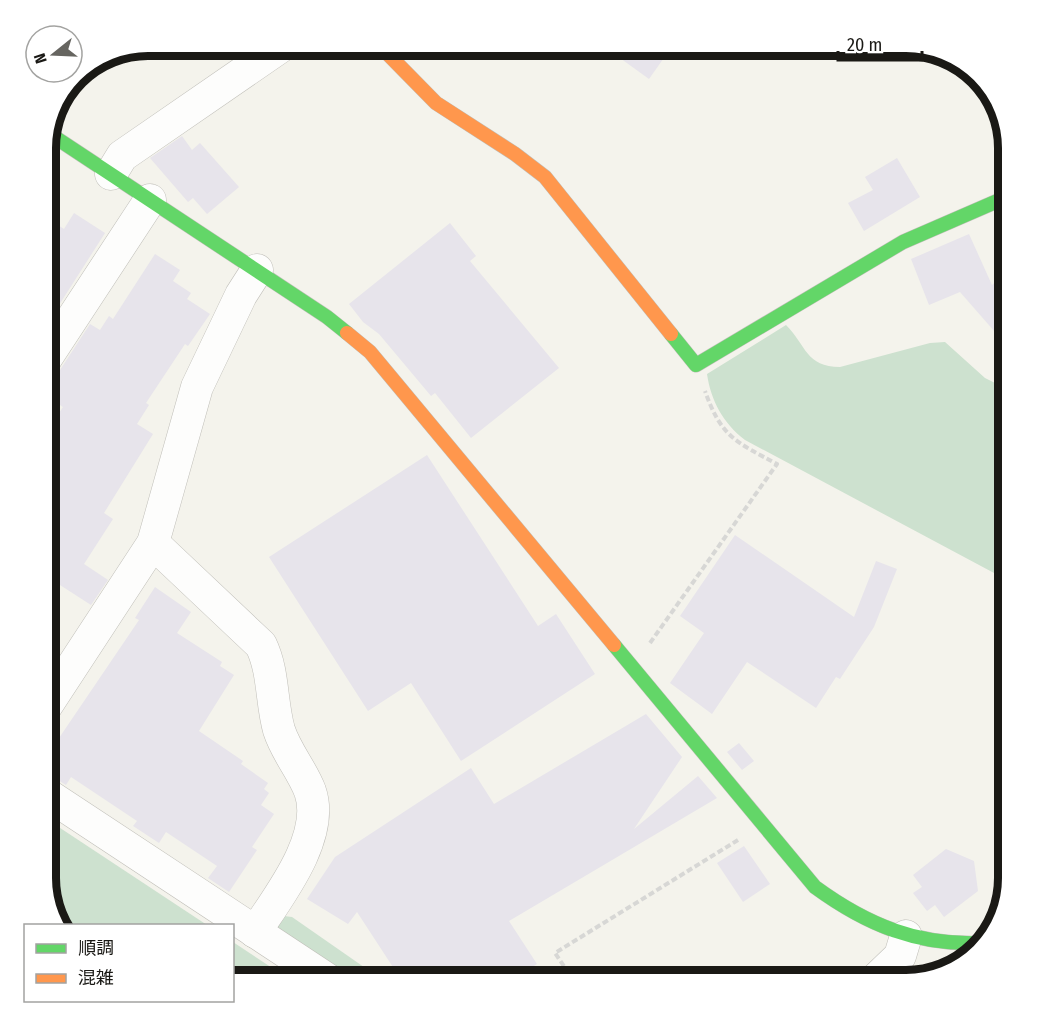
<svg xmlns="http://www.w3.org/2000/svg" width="1054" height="1026" font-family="'Fira Sans Condensed','Noto Sans JP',sans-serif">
	<rect width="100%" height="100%" fill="#f4f3ec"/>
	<g fill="#cde1cf">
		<path d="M 786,325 C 806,345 806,367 840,367 L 930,343 L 945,342 L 985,378 L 1009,390 L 1009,581 L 745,440 C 723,423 711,401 707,374 Z"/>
		<polygon points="45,818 207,925 67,925 61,922 45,879"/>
		<polygon points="284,916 292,917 384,981 352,981 282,935 278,929 278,920"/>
		<polygon points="233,942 292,981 233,981"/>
	</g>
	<g fill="#e7e4eb">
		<polygon points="602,45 673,45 649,79"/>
		<polygon points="182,136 192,150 200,143 239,187 207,214 193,198 188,202 150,158"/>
		<polygon points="897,158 920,197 864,231 848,203 873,190 865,177"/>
		<polygon points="74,213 105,233 45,327 45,217 64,229"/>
		<polygon points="450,223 476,256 470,261 559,368 471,438 435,393 431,396 379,334 363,322 349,304"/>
		<polygon points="969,234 992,285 1009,270 1009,348 960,292 929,305 911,259"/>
		<polygon points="155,254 180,270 173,281 191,293 187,299 210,314 188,346 185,344 146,403 149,405 137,424 153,434 104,513 113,519 84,564 108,580 91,605 60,585 45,608 45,548 59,527 45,517 45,434 63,407 45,395 45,378 60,370 90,324 100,330 109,316 113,319"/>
		<polygon points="427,455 538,626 556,614 595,674 461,761 411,683 368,711 269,557"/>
		<polygon points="735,535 854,617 876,561 897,569 874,627 840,679 836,677 816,708 747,662 712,714 670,683 704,633 680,616"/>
		<polygon points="155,587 191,612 177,633 222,662 220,666 234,675 199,731 243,761 241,764 268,783 264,789 269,793 261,805 274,814 252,847 257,850 229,892 208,878 217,866 166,832 159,843 133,826 137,821 71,777 66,785 45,772 45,734 57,741 139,620 135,618"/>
		<polygon points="646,714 682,757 634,829 698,776 717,798 509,921 537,964 510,981 402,981 357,912 348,924 307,899 335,857 471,768 494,804"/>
		<polygon points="739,743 754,761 742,770 727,752"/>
		<polygon points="744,846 770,884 743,902 717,863"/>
		<polygon points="946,849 974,861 978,891 944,917 935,905 927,911 913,893 922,887 913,875"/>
	</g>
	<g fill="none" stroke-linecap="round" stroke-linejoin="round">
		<g stroke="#c0bfb9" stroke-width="33">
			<g id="street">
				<polyline points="111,174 122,156 283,45"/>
				<polyline points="45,360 150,200"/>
				<path d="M 153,543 L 261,645 C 274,672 271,702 279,730 C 286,752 302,770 310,791 C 326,836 279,896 255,932"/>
				<polyline points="45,708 153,543 197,387 241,295 257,270"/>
				<polyline points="45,793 330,981"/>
				<polyline points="874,981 900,956 906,936"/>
			</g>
		</g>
		<g stroke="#c0bfb9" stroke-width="15">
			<g id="fast">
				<polyline points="47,132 327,317 347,333"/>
				<polyline points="671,334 696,365 903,242 1009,196"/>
				<path d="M 614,645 L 815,887 C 867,925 918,946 983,943"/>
			</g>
		</g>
		<g stroke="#c0bfb9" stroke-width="15">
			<g id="slow">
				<polyline points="379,45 436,103 515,154 545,177 671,334"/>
				<polyline points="347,333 370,352 614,645"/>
			</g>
		</g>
		<g stroke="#d7d7d5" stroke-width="4" stroke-dasharray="6 3" stroke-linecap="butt">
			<path d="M 650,643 L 777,464 C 736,442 721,437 705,391"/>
			<polyline points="574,981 555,953 738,840"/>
		</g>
		<use href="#street" stroke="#fdfdfc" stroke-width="32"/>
		<use href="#fast" stroke="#63d668" stroke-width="14"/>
		<use href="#slow" stroke="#ff974d" stroke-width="14"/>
	</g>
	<path d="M0 0H1054V1026H0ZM148 56H906A92 92 0 0 1 998 148V878A92 92 0 0 1 906 970H148A92 92 0 0 1 56 878V148A92 92 0 0 1 148 56Z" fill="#fff" fill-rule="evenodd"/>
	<path fill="none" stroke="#1a1915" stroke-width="8" d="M148 56H906A92 92 0 0 1 998 148V878A92 92 0 0 1 906 970H148A92 92 0 0 1 56 878V148A92 92 0 0 1 148 56Z"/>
	<rect x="24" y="924" width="210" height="78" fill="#ffffff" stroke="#a3a3a1" stroke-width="1.5"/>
	<rect x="36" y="944" width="30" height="9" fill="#63d668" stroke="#a3a3a1" stroke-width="1.5"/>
	<text x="78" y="954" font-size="18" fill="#1a1915">順調</text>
	<rect x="36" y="974" width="30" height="9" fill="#ff974d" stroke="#a3a3a1" stroke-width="1.5"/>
	<text x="78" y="984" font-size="18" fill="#1a1915">混雑</text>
	<g transform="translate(54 54) rotate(252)"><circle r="28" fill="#ffffff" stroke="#a3a3a1" stroke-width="1.5"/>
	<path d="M0-4.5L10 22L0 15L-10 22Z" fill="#666560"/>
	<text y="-9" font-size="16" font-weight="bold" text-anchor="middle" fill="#1a1915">N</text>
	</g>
	<path d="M838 51v9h84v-9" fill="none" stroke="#1a1915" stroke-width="3"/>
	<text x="847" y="51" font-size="18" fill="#1a1915" stroke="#ffffff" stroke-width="4.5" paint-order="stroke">20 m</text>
</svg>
